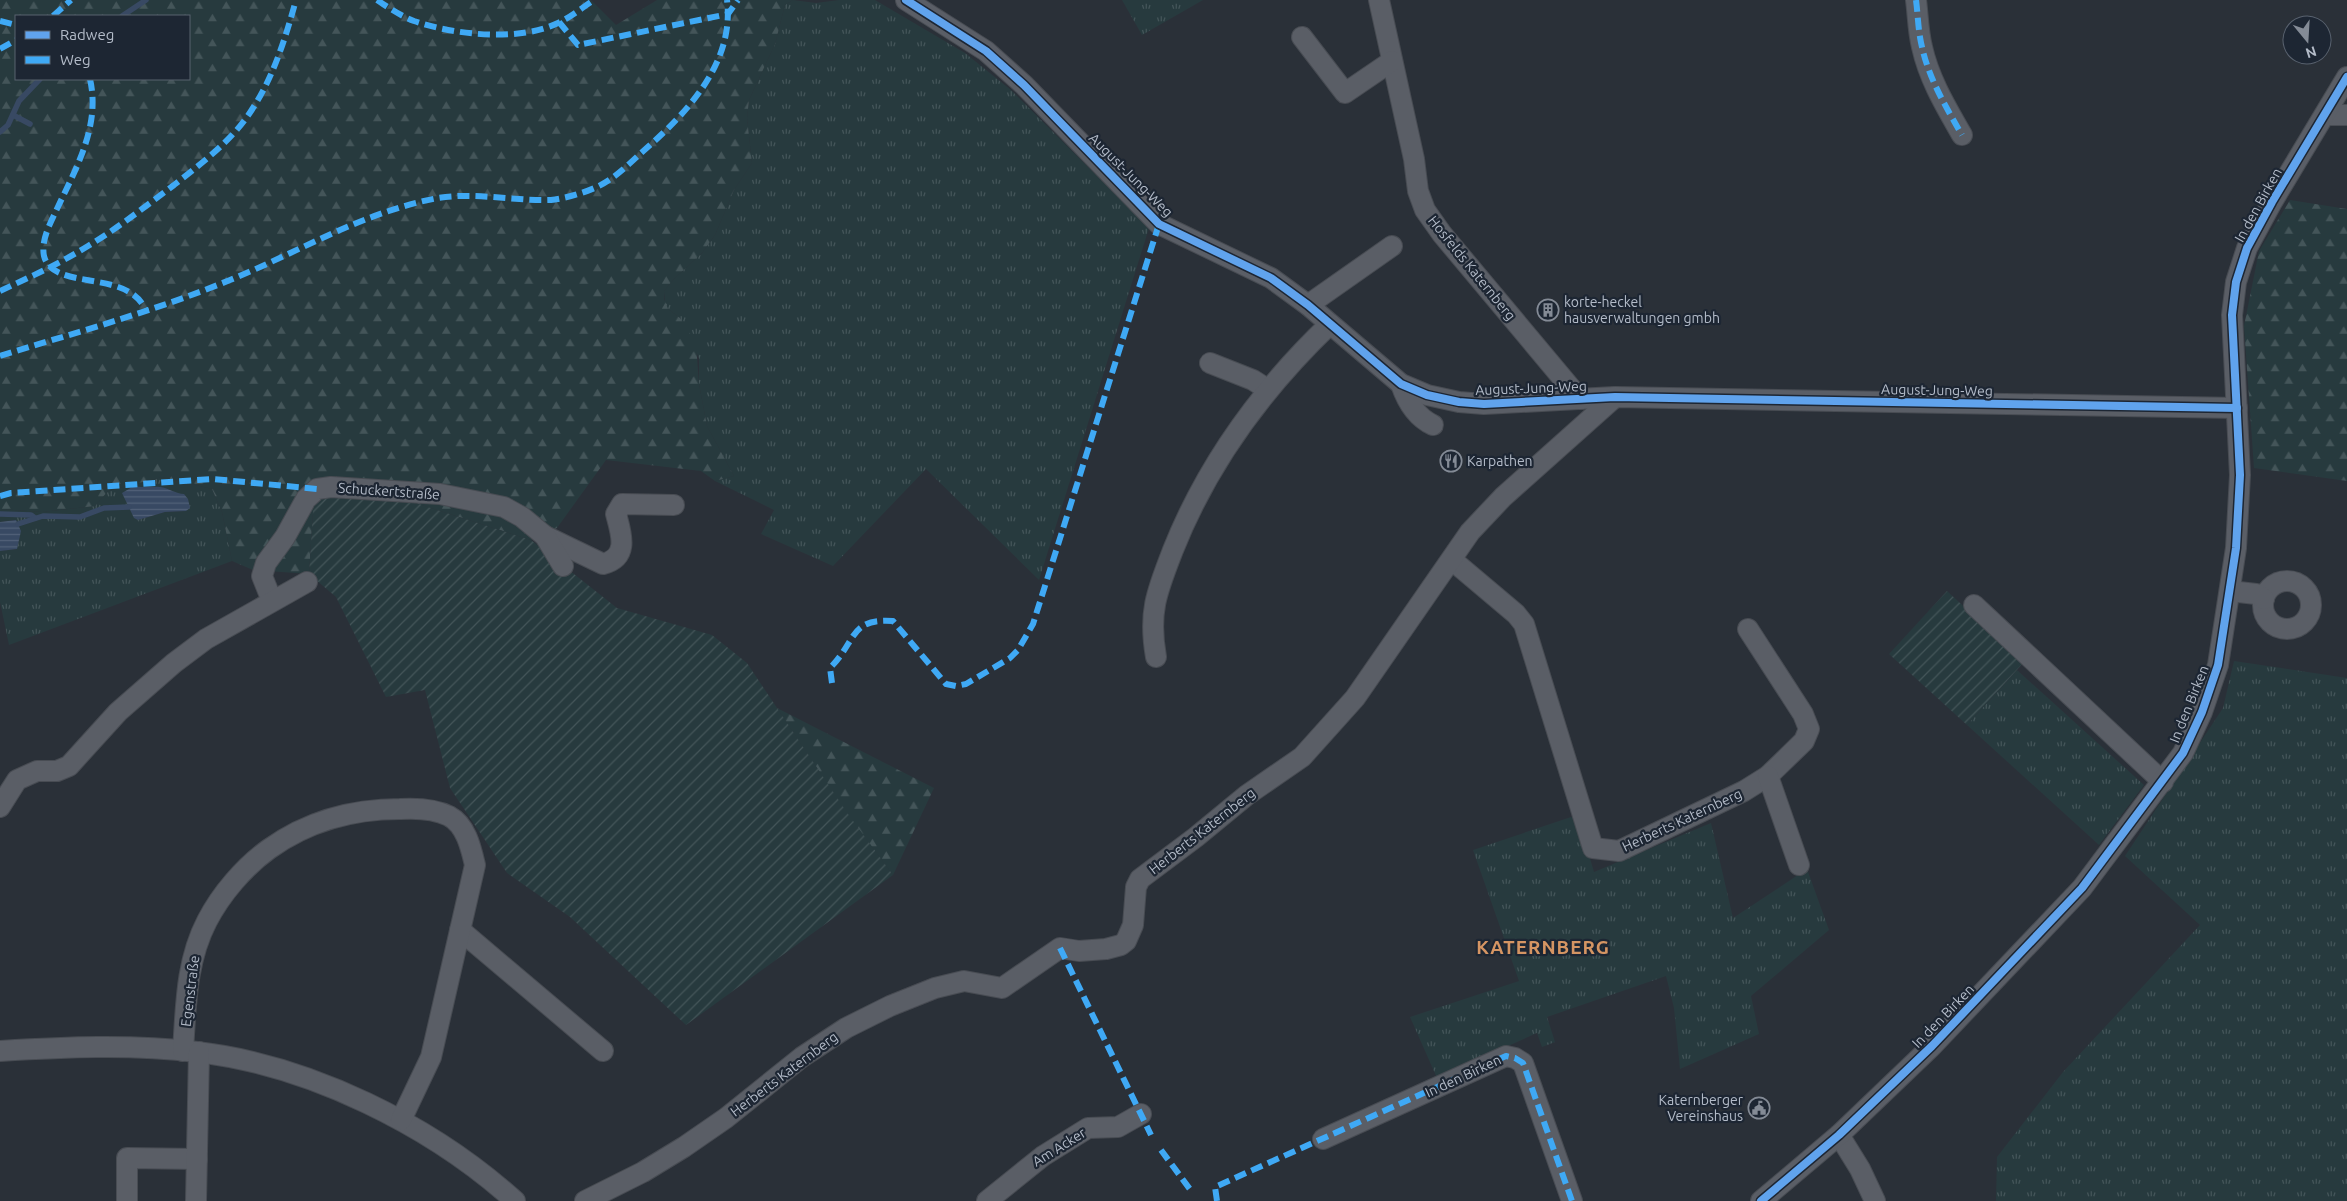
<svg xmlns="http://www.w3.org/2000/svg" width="2347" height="1201" font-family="Ubuntu,sans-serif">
	<defs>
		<pattern id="grass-tufts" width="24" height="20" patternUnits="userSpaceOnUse" patternTransform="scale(1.25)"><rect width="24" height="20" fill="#273a3e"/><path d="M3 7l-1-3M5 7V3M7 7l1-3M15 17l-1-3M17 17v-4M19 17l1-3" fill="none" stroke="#445559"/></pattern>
		<pattern id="forest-firs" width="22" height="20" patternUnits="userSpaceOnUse" patternTransform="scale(1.25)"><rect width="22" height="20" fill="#273a3e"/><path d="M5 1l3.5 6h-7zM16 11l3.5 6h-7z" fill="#445559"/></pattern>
		<pattern id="garden-furrows" width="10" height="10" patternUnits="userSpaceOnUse" patternTransform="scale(1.25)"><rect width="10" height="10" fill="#273a3e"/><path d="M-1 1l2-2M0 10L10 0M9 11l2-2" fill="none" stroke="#445559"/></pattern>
		<pattern id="water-rules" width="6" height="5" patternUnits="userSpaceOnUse" patternTransform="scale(1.25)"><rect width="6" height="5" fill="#384963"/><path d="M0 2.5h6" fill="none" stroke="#526178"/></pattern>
	</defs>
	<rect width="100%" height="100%" fill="#2a3038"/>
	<g fill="url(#grass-tufts)" fill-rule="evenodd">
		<polygon points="793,0 816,3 839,0 875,0 965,53 1011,90 1149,228 1039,580 926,469 833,566 761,534 774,510 715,481 734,476 707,426 699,384 699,358 680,318 668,309 665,303 664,291 674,279 702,253 715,235 734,190 752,163 747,118 749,100 775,44 785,5"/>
		<polygon points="1122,0 1203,0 1142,35"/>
		<path d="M 162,477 L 212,489 L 222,512 L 232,561 L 9,645 L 0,602 L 0,551 L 17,549 L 16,520 L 0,522 L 0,509 L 42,512 L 95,506 L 108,491 ZM 134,486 C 165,493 169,477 186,511 L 165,512 L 138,520 C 126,511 131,499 134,486 Z"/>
		<polygon points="2234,661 2347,678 2347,1201 1996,1201 1997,1157 2063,1072 2200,925 2125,856 2223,708"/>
		<polygon points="2017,670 2144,785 2099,845 1967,725"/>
		<polygon points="1577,815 1594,872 1711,823 1733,918 1807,869 1829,930 1751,996 1759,1034 1680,1069 1674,1008 1666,976 1547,1017 1555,1042 1542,1047 1537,1033 1437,1078 1410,1017 1519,981 1473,850"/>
	</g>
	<g fill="url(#forest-firs)" fill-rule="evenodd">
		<path d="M 0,0 L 591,0 L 616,25 L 657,0 L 793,0 L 785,5 L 775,44 L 749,100 L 747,118 L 752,163 L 734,190 L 715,235 L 702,253 L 674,279 L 664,291 L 664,299 L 668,309 L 680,318 L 696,343 L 699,384 L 707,426 L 734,476 L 715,481 L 701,471 L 606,460 L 557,528 L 531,540 L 409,501 L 314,496 L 309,574 L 253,570 L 232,561 L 222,512 L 212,489 L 162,477 L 108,491 L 95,506 L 42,512 L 0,509 ZM 16,16 L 189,16 L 189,79 L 16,79 Z"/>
		<polygon points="2290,200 2347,209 2347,481 2254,468 2244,326 2259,251"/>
		<polygon points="777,708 934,788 893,875 848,815"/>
	</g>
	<g fill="url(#garden-furrows)">
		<polygon points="314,496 409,501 531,540 617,608 712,635 747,663 848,814 893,875 686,1025 570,917 507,873 450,788 425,690 386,697 336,597 309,574"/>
		<polygon points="1947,591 2024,662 1967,725 1889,654"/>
	</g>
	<g fill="url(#water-rules)">
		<path d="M 134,486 C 143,488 151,486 160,487 C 169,488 176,494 184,494 L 188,499 L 190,508 L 186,511 L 165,512 L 138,520 L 134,518 L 122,493 Z"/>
		<polygon points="16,520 21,531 17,549 0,551 0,522"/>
	</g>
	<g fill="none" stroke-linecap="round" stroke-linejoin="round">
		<g stroke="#384963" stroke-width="5.5">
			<polyline points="122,16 146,0"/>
			<polyline points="13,115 30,124"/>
			<polyline points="0,132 8,125 19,101 40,79"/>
			<polyline points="0,514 31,515 35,518"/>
			<polyline points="18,524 43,516 80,517 104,508 129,507"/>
		</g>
		<g stroke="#484c53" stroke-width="22">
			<g id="minor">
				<polyline points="906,0 986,51 1024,85 1159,224 1271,278 1308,305 1401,384 1427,395 1459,402 1484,404 1615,397 2237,408"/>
				<polyline points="1379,0 1414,159 1418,191 1425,210 1442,234 1580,399"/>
				<path d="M 1916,0 C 1918,15 1918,31 1922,47 C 1929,79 1946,107 1962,135"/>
				<polyline points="1302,37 1345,93 1392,61"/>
				<polyline points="2325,115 2347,115"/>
				<polyline points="1308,305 1392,246"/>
				<polyline points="1210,363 1253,380 1267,389"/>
				<path d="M 1401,384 C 1407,402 1416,417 1433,425"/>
				<path d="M 545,536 L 603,564 C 630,557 621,533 616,514 L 622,504 L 674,505"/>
				<polyline points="1452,560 1516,614 1524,624 1593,848 1619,851 1744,791 1768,776 1804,741 1809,729 1803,714 1748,629"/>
				<circle cx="2287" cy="605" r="24"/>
				<polyline points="2230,591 2256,594 2264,599"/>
				<polyline points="272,601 262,576 266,563 285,537 306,499 317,489 331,487 440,494 504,507 522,517 545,536 563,566"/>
				<polyline points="1974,605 2163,782"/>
				<path d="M 1156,657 C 1148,612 1157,591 1173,550 C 1208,462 1262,389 1330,324"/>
				<polyline points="1768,776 1799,865"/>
				<polyline points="0,807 17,780 37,771 57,771 69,766 118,712 174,663 206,639 307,582"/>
				<polyline points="460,930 603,1051"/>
				<path d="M 0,1051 C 65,1047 131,1044 197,1052 C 309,1065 431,1125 515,1201"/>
				<path d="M 183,1051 C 186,1006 186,961 207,921 C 221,894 244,867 269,849 C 308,821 353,809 400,809 C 416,808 435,809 449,816 C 466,825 471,848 475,865 L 431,1057 L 401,1120"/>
				<polyline points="1839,1135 1860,1169 1875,1201"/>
				<polyline points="1323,1139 1506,1056 1515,1058 1523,1063 1572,1201"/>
				<polyline points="127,1201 127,1158 197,1159"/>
				<polyline points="196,1201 199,1052"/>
				<polyline points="585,1201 643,1172 684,1147 726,1118 802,1057 846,1028 890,1006 935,988 964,981 1002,988 1060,948 1079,951 1106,949 1121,945 1126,941 1133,925 1136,887 1140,879 1196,837 1247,795 1302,757 1355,698 1470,532 1503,497 1615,397"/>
				<polyline points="987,1201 1043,1156 1088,1128 1118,1127 1141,1114"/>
				<polyline points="1761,1201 1839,1135 1932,1046 2082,888 2183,753 2202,712 2218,665 2236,548 2240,475 2232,315 2236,282 2247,248 2272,202 2347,77"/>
			</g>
		</g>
		<use href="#minor" stroke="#5a5e66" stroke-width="20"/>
		<g stroke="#3fa9f5" stroke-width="6" stroke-dasharray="12 6" stroke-linecap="butt">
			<path d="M 377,0 C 389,8 401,16 414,21 C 454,35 519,42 558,23 C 571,17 583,7 594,0"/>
			<path d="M 1916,0 C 1918,15 1918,31 1922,47 C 1929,79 1946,107 1962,135"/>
			<polyline points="53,16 71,0"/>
			<polyline points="0,21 16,25"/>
			<polyline points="559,22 578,45 728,14 738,0"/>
			<polyline points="0,49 16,40"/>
			<path d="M 90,79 C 101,127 75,170 55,213 C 49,226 41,241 44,256 C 53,292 129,268 146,311"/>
			<path d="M 0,291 C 30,277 59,264 88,246 C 118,228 146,206 174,185 C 198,166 225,146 244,121 C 271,85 284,43 296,0"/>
			<path d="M 0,356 C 77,332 155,311 230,280 C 299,252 363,212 438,198 C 476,192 513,201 551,200 C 567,198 584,193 599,186 C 615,178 628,165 641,153 C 685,115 735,64 727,0"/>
			<polyline points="0,496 11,493 213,479 317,489"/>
			<path d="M 832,683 L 830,668 C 857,641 849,618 893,621 L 946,684 L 956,686 L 966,684 L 1010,658 L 1018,650 L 1033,624 L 1159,224"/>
			<polyline points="1060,948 1151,1135"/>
			<polyline points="1161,1150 1192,1192"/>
			<polyline points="1217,1201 1215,1187 1506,1056 1515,1058 1523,1063 1572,1201"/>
		</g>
		<g stroke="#1d2633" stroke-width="11">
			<g id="cycleway">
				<polyline points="906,0 986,51 1024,85 1159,224 1271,278 1308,305 1401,384 1427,395 1459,402 1484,404 1615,397 2237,408"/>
				<polyline points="1761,1201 1839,1135 1932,1046 2082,888 2183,753 2202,712 2218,665 2236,548 2240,475 2232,315 2236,282 2247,248 2272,202 2347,77"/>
			</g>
		</g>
		<use href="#cycleway" stroke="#60a3ed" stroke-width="8"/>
	</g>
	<defs>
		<g id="building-ring" transform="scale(1.125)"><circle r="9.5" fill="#1d2633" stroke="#848b96" stroke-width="1.5"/><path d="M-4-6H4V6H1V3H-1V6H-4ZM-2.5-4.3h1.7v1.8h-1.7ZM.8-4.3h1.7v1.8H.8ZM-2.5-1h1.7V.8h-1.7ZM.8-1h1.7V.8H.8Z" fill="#848b96"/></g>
		<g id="restaurant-ring" transform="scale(1.125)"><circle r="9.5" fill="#1d2633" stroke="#848b96" stroke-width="1.5"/><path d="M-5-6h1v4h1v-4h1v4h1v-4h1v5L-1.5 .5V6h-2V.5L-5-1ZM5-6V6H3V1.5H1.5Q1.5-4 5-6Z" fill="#848b96"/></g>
		<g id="civic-ring" transform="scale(1.125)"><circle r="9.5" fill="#1d2633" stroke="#848b96" stroke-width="1.5"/><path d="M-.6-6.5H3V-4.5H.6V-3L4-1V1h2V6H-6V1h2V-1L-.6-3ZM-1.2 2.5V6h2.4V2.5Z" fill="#848b96"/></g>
	</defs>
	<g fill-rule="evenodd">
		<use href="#building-ring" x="1548" y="310"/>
		<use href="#restaurant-ring" x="1451" y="461"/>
		<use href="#civic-ring" x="1759" y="1108"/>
	</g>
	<g text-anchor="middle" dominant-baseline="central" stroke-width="4.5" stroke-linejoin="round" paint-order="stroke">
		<g font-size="14" fill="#b4bcc9" stroke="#1d2633">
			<text transform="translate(1131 175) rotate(45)">August-Jung-Weg</text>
			<text transform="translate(2258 205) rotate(-61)">In den Birken</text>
			<text transform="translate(1472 268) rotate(51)">Hosfelds Katernberg</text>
			<text transform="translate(1531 388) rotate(-2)">August-Jung-Weg</text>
			<text transform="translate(1937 390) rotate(1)">August-Jung-Weg</text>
			<text transform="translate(389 491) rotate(4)">Schuckertstraße</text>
			<text transform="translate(2189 704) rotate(-68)">In den Birken</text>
			<text transform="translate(1682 820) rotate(-25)">Herberts Katernberg</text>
			<text transform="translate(1202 831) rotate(-38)">Herberts Katernberg</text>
			<text transform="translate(190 991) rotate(-83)">Egenstraße</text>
			<text transform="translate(1943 1016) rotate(-46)">In den Birken</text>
			<text transform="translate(784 1074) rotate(-37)">Herberts Katernberg</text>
			<text transform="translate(1463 1076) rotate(-25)">In den Birken</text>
			<text transform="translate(1059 1147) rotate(-32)">Am Acker</text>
		</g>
		<g font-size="14" fill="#b4bcc9" stroke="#1d2633" text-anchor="start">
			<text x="1564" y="302">korte-heckel<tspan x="1564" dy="16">hausverwaltungen gmbh</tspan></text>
			<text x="1467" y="461">Karpathen</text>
			<text x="1743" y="1100" text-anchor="end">Katernberger<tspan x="1743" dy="16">Vereinshaus</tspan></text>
		</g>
		<g font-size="19" font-weight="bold" letter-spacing="1" fill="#d59563" stroke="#1d2633">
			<text x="1543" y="947">KATERNBERG</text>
		</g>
	</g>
	<rect x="15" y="15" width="175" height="65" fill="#1d2633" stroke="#59626f"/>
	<rect x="25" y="31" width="25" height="8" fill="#60a3ed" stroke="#59626f"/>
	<text x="60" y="40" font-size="15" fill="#b4bcc9">Radweg</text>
	<rect x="25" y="56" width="25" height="8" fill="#3fa9f5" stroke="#59626f"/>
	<text x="60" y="65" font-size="15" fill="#b4bcc9">Weg</text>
	<g transform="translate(2307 40) rotate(162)"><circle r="24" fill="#1d2633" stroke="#59626f"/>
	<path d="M0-4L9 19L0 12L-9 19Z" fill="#848b96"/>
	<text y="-8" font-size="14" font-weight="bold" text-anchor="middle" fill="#b4bcc9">N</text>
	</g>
</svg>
